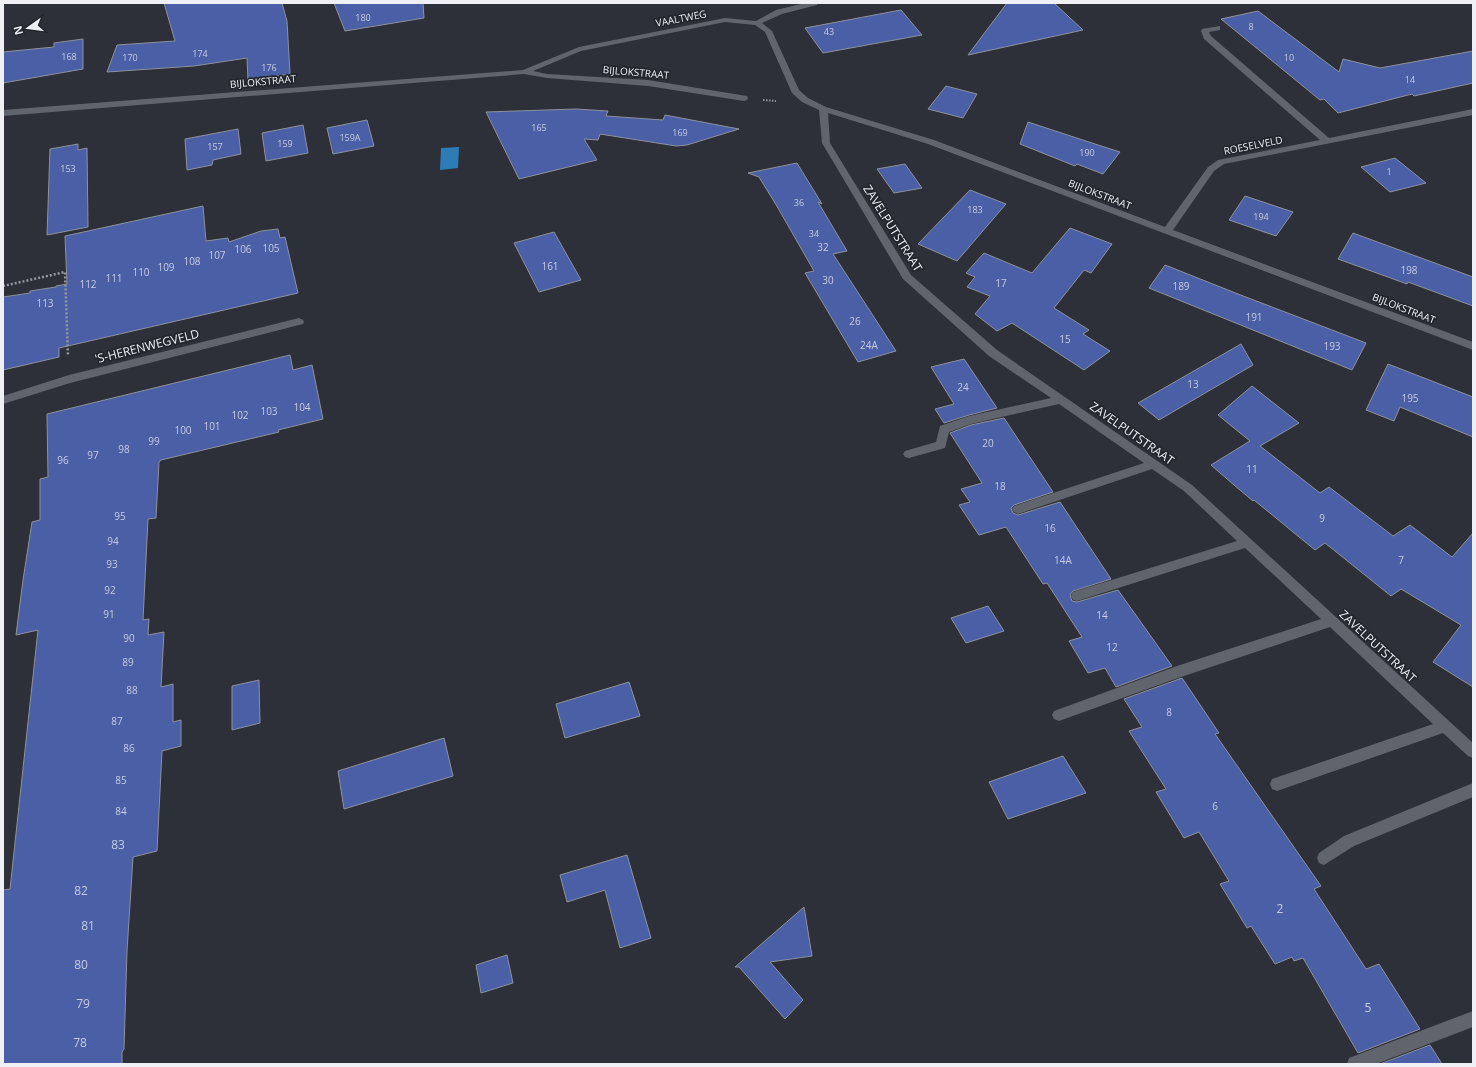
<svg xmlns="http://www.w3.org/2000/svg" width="1476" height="1067" font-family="'Open Sans',sans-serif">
	<rect width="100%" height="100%" fill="#2d3038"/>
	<polygon fill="#2e7cb5" points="459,147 458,168 440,170 441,148"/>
	<g fill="#4a5fa5" stroke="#8e929c">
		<polygon points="164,3 282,3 287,21 290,74 248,80 247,58 194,66 107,72 117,45 175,41"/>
		<polygon points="334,3 423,3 424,18 345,31"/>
		<polygon points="1007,3 1054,3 1083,30 968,55"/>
		<polygon points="901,10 922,35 823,53 805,28"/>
		<polygon points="1258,11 1339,72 1343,59 1380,68 1473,51 1473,83 1414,96 1412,94 1338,113 1324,99 1320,100 1221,19"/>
		<polygon points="83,39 83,69 3,83 3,52 54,47 54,43"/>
		<polygon points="946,86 977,94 963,118 928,109"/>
		<polygon points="576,109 608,111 606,116 663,120 665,115 739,129 687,145 676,146 600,134 598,140 584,139 597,160 519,179 486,112"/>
		<polygon points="367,120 374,146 333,154 327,128"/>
		<polygon points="1028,122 1095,144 1120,152 1103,174 1077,164 1075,166 1020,144"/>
		<polygon points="303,125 308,153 266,161 262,133"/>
		<polygon points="238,129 241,154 213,160 212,165 187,170 185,139"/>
		<polygon points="78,144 78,150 87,148 88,227 47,235 50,149"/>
		<polygon points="1395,158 1426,183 1390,192 1361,167"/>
		<polygon points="797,163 822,204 818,202 847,251 833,254 896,351 858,362 805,273 814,271 778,208 759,177 748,173"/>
		<polygon points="905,164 922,188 894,193 877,169"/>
		<polygon points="970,190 1006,204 957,261 918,244"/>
		<polygon points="1245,196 1293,212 1276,236 1229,220"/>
		<polygon points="203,206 206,241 228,238 229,242 261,231 278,229 280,238 285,237 298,293 59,348 59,357 3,370 3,297 30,293 30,291 56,287 56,286 67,284 65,236"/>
		<polygon points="1070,228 1112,244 1091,273 1084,270 1054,308 1089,330 1083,334 1110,351 1084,370 1012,323 997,331 975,314 990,296 967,287 975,277 966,273 984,253 1032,273"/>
		<polygon points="554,232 581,280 539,292 514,243"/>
		<polygon points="1353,233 1473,277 1473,306 1408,282 1407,284 1338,259"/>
		<polygon points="1165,265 1238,294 1366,343 1352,370 1149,288"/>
		<polygon points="1241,344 1253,365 1159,420 1138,403"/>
		<polygon points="290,355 293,370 312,365 323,419 278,430 279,432 161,460 159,462 156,518 148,519 143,620 149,619 148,635 164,632 161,687 173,684 173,722 181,720 181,746 162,751 157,851 133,857 127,951 124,1049 122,1052 122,1064 3,1064 3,890 10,889 38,630 16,635 23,580 32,522 40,520 40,479 48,477 47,414"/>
		<polygon points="964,359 997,408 969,415 944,423 935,409 954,404 931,367"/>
		<polygon points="1388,364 1473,397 1473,437 1400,407 1394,421 1366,410"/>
		<polygon points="1252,386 1299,423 1260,446 1320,493 1329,487 1393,536 1410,525 1452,557 1473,533 1473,687 1433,662 1461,625 1401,589 1391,596 1325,543 1315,550 1254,500 1253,501 1234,485 1211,465 1250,441 1218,415"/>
		<polygon points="1004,418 1053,492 1014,505 1011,508 1013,513 1018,515 1060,502 1111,579 1073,591 1070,595 1072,601 1077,602 1118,590 1172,666 1116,687 1105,668 1088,673 1069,641 1082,637 1047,583 1043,584 1006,527 979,535 959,505 970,502 961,489 982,483 950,433 971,425"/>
		<polygon points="988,606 1004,631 966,643 951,618"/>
		<polygon points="1182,678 1219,733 1215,734 1321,886 1314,889 1366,969 1379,964 1420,1029 1358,1053 1303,958 1294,961 1292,957 1275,964 1251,926 1247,928 1220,884 1229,881 1199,832 1184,838 1156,792 1166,789 1129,731 1142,727 1124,699"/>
		<polygon points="259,680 260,723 232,730 232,686"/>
		<polygon points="629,682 640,716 565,738 556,704"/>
		<polygon points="444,738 453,776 344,809 338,771"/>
		<polygon points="1063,756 1086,793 1008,819 989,782"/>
		<polygon points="627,855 651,938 620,948 605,890 567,902 560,875"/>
		<polygon points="804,907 812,956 770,962 803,1000 785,1019 739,967 735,967"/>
		<polygon points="507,955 513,983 481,993 476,965"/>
		<polygon points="1430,1045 1442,1064 1380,1064"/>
	</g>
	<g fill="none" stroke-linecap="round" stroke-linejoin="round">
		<polyline stroke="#96989f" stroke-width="2" stroke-dasharray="1.5 1.5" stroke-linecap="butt" points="763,100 776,101"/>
		<polyline stroke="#96989f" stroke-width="2.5" stroke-dasharray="2 2" stroke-linecap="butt" points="3,286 65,272 68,356"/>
		<g fill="#60646d" fill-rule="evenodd">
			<polygon points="805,3 818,3 817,5 782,14 762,23 772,31 799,90 808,98 826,107 934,140 1165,227 1208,167 1218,160 1320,140 1204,39 1201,31 1202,29 1220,26 1220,30 1209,32 1211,36 1329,138 1473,109 1473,115 1224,164 1214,171 1173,230 1473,342 1473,350 928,144 828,113 830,143 911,275 997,350 1192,485 1473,743 1473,758 1468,756 1443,733 1277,791 1272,789 1270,784 1272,779 1433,724 1330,627 1178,678 1059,721 1054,719 1052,715 1054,711 1177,666 1321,619 1245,548 1077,601 1073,600 1071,596 1073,592 1237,541 1184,491 1152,469 1018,514 1014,512 1012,509 1014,506 1144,463 1059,404 971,424 949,432 945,448 909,458 905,457 903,454 905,451 936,442 940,426 969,416 1051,398 989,356 903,279 822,143 819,110 802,102 792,93 765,32 755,25 725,22 581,51 533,71 547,74 648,80 747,96 748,98 747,100 744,101 648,86 547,78 524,74 3,116 3,110 523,70 579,47 725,18 756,21 776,10"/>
			<polygon points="299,318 303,320 304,322 303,324 70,383 3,404 3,396 69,375"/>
			<polygon points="1473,783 1473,797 1354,846 1324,865 1319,863 1317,858 1319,853 1344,836"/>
			<polygon points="1473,1011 1473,1027 1376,1064 1347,1064 1349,1058"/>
		</g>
	</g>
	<g text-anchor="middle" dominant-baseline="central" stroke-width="3.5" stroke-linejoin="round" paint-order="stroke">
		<g font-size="9" fill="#c5cce1">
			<text x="363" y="17">180</text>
			<text x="1251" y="26">8</text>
			<text x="829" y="31">43</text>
			<text x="200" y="53">174</text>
			<text x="69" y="56">168</text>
			<text x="130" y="57">170</text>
			<text x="1289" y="57">10</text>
			<text x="269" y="67">176</text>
			<text x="1410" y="79">14</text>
			<text x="539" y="127">165</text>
			<text x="680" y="132">169</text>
			<text x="350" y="137">159A</text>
			<text x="285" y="143">159</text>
			<text x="215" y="146">157</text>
			<text x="1087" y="152">190</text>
			<text x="68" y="168">153</text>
			<text x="1389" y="171">1</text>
			<text x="799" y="202">36</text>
			<text x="975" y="209">183</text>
			<text x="1261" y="216">194</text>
			<text x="814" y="233">34</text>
		</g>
		<g font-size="10" fill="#eef0f5" stroke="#23262e">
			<text transform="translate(681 18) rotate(-11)">VAALTWEG</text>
			<text transform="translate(636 72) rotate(5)">BIJLOKSTRAAT</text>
			<text transform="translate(263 81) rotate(-5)">BIJLOKSTRAAT</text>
			<text transform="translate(1253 145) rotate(-11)">ROESELVELD</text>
			<text transform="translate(1100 194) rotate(21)">BIJLOKSTRAAT</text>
			<text transform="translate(1404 308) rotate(21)">BIJLOKSTRAAT</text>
		</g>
		<g font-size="10" fill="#c5cce1">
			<text x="823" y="247">32</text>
			<text x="271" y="248">105</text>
			<text x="243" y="249">106</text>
			<text x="217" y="255">107</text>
			<text x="192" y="261">108</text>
			<text x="550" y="266">161</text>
			<text x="166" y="267">109</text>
			<text x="1409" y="270">198</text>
			<text x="141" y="272">110</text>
			<text x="114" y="278">111</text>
			<text x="828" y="280">30</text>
			<text x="1001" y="283">17</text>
			<text x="88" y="284">112</text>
			<text x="1181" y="286">189</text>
			<text x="45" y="303">113</text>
			<text x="1254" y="317">191</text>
			<text x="855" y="321">26</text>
			<text x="1065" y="339">15</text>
			<text x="869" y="345">24A</text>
			<text x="1332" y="346">193</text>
			<text x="1193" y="384">13</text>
			<text x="963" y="387">24</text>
			<text x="1410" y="398">195</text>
			<text x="302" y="407">104</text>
			<text x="269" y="411">103</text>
			<text x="240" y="415">102</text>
			<text x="212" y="426">101</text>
			<text x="183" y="430">100</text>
			<text x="154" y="441">99</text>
			<text x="988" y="443">20</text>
			<text x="124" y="449">98</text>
			<text x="93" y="455">97</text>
			<text x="63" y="460">96</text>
			<text x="1252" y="469">11</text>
			<text x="1000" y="486">18</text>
			<text x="120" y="516">95</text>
			<text x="1322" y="518">9</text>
			<text x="1050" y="528">16</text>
			<text x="113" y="541">94</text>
			<text x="1063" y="560">14A</text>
			<text x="1401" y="560">7</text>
			<text x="112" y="564">93</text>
			<text x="110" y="590">92</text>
			<text x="109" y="614">91</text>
			<text x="1102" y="615">14</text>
			<text x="129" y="638">90</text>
			<text x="1112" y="647">12</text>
			<text x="128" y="662">89</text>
			<text x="132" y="690">88</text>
			<text x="1169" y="712">8</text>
			<text x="117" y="721">87</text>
			<text x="129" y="748">86</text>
			<text x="121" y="780">85</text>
			<text x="1215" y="806">6</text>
			<text x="121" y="811">84</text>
		</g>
		<g font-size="12" fill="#eef0f5" stroke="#23262e">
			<text transform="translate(893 228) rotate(58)">ZAVELPUTSTRAAT</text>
			<text transform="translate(147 346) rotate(-14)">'S-HERENWEGVELD</text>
			<text transform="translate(1132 433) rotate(35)">ZAVELPUTSTRAAT</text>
			<text transform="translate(1378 646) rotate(43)">ZAVELPUTSTRAAT</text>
		</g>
		<g font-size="12" fill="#c5cce1">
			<text x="118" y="844">83</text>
			<text x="81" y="890">82</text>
			<text x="1280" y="908">2</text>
			<text x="88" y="925">81</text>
			<text x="81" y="964">80</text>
			<text x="83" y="1003">79</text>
			<text x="1368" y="1007">5</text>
			<text x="80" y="1042">78</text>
		</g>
	</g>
	<rect width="1476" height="1067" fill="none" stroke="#eef0f5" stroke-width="8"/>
	<g transform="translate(28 28) rotate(256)" stroke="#23262e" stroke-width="3" paint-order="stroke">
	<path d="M0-3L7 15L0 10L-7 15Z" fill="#eef0f5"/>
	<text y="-6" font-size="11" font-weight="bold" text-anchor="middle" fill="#eef0f5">N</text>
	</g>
</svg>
